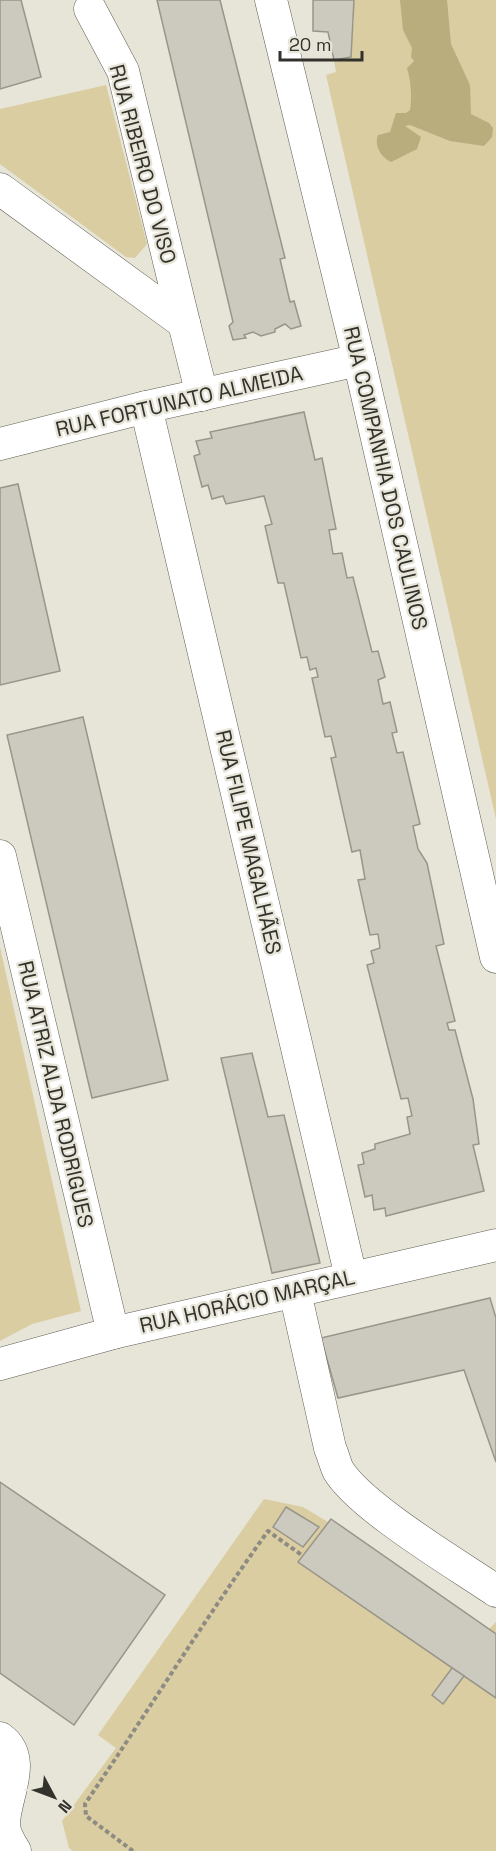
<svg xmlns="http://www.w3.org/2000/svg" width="496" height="1851" font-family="'Space Grotesk',sans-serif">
	<rect width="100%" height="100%" fill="#e7e4d8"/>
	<g fill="#dacda1">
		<polygon points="354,0 496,0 496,819 326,75 336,72 334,60 354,24"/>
		<polygon points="106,85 147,244 135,258 126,257 0,164 0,109"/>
		<polygon points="0,947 81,1311 32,1324 0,1341"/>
		<polygon points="264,1499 303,1507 328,1522 331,1519 489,1629 496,1622 496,1851 73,1851 69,1848 62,1821 116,1748 98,1735"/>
	</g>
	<path fill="#b9ac7d" d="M 400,0 L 447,0 L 451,44 L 470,85 L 471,114 L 489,123 L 493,128 L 492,137 L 484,146 L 450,141 L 410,125 L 405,126 L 421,137 L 417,149 L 391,162 C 381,157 374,146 378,135 L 390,132 L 396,113 L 406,113 L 410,110 C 412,97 411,81 407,68 L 414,61 L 411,57 L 412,48 L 403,30 Z"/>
	<g fill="#ccc9be" stroke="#98958b" stroke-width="1.5">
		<polygon points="0,0 21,0 41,77 0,89"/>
		<polygon points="157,0 220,0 285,258 280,259 290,302 294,301 301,326 291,329 285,324 275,329 275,332 261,336 253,332 244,335 246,338 233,340 229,326 233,322"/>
		<polygon points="313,0 354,0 351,57 334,60 328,32 313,31"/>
		<polygon points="304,412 315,460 322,458 336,529 329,530 333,554 342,553 347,578 353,577 372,652 378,651 385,677 378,680 383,704 390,702 397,732 392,733 397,753 403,752 420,824 413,826 418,849 427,863 444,944 436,946 455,1021 447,1023 449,1030 455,1030 473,1099 479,1144 473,1145 484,1191 386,1216 385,1208 374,1210 372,1195 365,1197 358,1165 364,1164 362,1153 375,1149 375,1144 410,1134 407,1117 412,1116 408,1098 401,1099 367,965 374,963 371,951 380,948 378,934 370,935 358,880 365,879 360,850 352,852 331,758 336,757 331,736 325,737 312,678 318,677 316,668 310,670 307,657 301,658 284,583 278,583 265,526 272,524 264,496 226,504 223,496 212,499 208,485 202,487 194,456 200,454 196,441 212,438 210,432"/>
		<polygon points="18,484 60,671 0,685 0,488"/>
		<polygon points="83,717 168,1080 92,1098 7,735"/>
		<polygon points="252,1053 268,1117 284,1115 320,1263 272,1273 221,1058"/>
		<polygon points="490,1298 496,1318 496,1462 464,1370 338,1398 321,1338"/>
		<polygon points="0,1482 165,1595 74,1725 0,1673"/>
		<polygon points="286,1507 319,1527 303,1547 273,1527"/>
		<polygon points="331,1519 496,1634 496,1698 298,1562"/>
		<polygon points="452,1668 464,1676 443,1704 432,1695"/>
	</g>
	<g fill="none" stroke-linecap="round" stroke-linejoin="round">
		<g stroke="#605e54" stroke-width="33">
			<g id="minor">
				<polyline points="271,0 359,360 496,957"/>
				<polyline points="90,9 123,71 184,323"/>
				<polyline points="0,189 184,323 202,395"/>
				<polyline points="146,407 351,1277"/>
				<polyline points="0,444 146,407 359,360"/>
				<polyline points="0,856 113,1333"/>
				<path d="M 295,1292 L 330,1448 C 333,1455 335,1463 338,1470 C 360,1507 458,1565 496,1591"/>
				<polyline points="0,1364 113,1333 496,1245"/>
				<path d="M 0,1738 C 29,1759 4,1797 4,1824 C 4,1834 10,1843 15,1851"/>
			</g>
		</g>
		<path stroke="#8d8b82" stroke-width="4" stroke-dasharray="4.5 3" stroke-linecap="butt" d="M 133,1851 L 86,1816 L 85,1804 C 147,1713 204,1620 268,1531 L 303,1556"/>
		<use href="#minor" stroke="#fff" stroke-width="32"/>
	</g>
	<g text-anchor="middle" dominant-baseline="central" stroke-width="4.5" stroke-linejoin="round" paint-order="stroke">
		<g font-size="21" fill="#32312c" stroke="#e7e4d8">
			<text transform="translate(143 164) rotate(75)">RUA RIBEIRO DO VISO</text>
			<text transform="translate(179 401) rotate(-13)">RUA FORTUNATO ALMEIDA</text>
			<text transform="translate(386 478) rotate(77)">RUA COMPANHIA DOS CAULINOS</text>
			<text transform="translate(249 842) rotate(77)">RUA FILIPE MAGALHÃES</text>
			<text transform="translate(56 1094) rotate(77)">RUA ATRIZ ALDA RODRIGUES</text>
			<text transform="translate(247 1301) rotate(-13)">RUA HORÁCIO MARÇAL</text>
		</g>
	</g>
	<g transform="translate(54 1797) rotate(131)" stroke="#e7e4d8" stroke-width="4.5" paint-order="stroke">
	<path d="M0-4.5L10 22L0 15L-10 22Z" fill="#32312c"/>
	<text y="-9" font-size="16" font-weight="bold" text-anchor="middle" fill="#32312c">N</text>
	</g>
	<path d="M280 51v9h82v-9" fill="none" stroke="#32312c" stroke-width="3"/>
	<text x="289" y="51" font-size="18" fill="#32312c" stroke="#e7e4d8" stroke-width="4.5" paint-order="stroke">20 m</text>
</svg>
